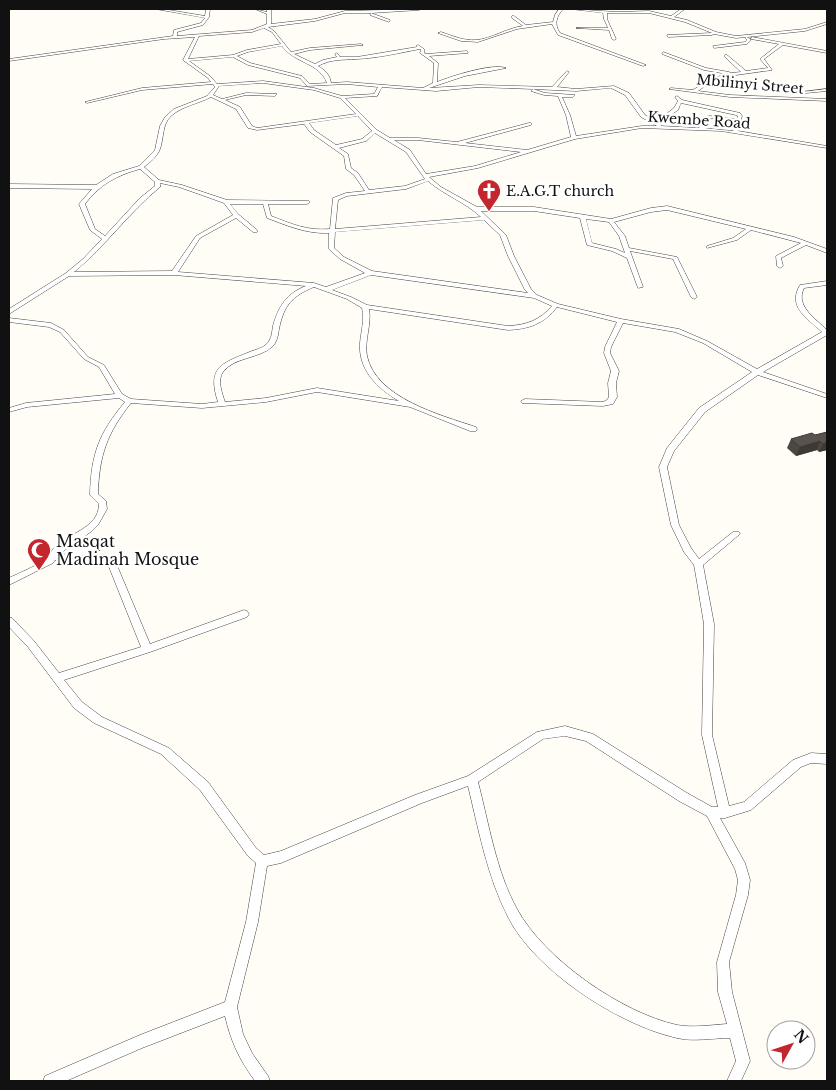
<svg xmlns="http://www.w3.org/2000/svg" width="836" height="1090" font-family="'Libre Baskerville',serif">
	<rect width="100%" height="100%" fill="#fffdf5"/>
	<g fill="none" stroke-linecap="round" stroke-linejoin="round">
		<g stroke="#444" stroke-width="1">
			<g id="minor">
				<path d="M 156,9 L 163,9 L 205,16 L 206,9 L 210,9 L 209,17 L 203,25 L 177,32 L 177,36 L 252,30 L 267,24 L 267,14 L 255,9 L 267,12 L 267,9 L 271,9 L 271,24 L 315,19 L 345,11 L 421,9 L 419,10 L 371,13 L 390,20 L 389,22 L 370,15 L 371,13 L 345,13 L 315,21 L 268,27 L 274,31 L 291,52 L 310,48 L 361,44 L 363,45 L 310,50 L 294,54 L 315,64 L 323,60 L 337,57 L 335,54 L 337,53 L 340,57 L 357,57 L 417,47 L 416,46 L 418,45 L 424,49 L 424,53 L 426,54 L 467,51 L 468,53 L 429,56 L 438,63 L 437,82 C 452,76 492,63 506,68 L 465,76 L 429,88 L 479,85 L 552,87 L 567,71 L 569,72 L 557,87 L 576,89 L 614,86 L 629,93 L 645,115 L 656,122 L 674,108 L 678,101 L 675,97 L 677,96 L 682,100 L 740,113 L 742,116 L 738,131 L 827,146 L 827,148 L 721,131 L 642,128 L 575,139 L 478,168 L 429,177 L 441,187 L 477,207 L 534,207 L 611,219 L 651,208 L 667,206 L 794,237 L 827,249 L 827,253 L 806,245 L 781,258 L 783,266 L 780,268 L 777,266 L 776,256 L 801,243 L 751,230 L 737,240 L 707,248 L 707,246 L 733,238 L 746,229 L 667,210 L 651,212 L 614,222 L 625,236 L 629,248 L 677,257 L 697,297 L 694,299 L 691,297 L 673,259 L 630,251 L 643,287 L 638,288 L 627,258 L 612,251 L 587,245 L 580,218 L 534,211 L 481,211 L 506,235 L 514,256 L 531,289 L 537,295 L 558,304 L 621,319 L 679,329 L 707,341 L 757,369 L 822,332 C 807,318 787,307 800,285 L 827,281 L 827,285 L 804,288 C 795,306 815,318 827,330 L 827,335 L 763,372 L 827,394 L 827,398 L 758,375 L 705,412 L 674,451 L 667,467 L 679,525 L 691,548 L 699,559 L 733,532 L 739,532 L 740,534 L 703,565 L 714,624 L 712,735 L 729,806 L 744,802 L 793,760 L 811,753 L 827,754 L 827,764 L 811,763 L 801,767 L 751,810 L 725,818 L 720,818 L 745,863 L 750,880 L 748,895 L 729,962 L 732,992 L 750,1061 L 741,1081 L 727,1081 L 736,1061 L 730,1038 C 713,1038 694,1042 677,1038 C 619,1025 535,971 508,917 C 487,876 479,831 468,786 L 422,803 L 281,863 L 267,866 L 258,922 L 237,1007 L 243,1034 L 252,1053 L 268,1076 L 270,1081 L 255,1081 C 239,1059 231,1042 225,1016 L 142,1048 L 66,1081 L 43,1081 L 45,1076 L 140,1035 L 225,1002 L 246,922 L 256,863 L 248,856 L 200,790 L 161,754 L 94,723 L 74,708 L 28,647 L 9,627 L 9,617 L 12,618 L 34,641 L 59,673 L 141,647 L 109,567 L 102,563 L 55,560 L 53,563 L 9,585 L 9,578 C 17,574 41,564 47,558 C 50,556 51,551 53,549 C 67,533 99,529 99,504 L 90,495 C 91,454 99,433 125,402 L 119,398 L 27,407 L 9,412 L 9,408 L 26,403 L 115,394 L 99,367 L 84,359 L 60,332 L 49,327 L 9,322 L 9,318 L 51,323 L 64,330 L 88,357 L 104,365 L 122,394 L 131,399 L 202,404 L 218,402 C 206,366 223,363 252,351 C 258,349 266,347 269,341 C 272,337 272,331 273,326 C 278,307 287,293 306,286 L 174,275 L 69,276 L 9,314 L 9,309 L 66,273 L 83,259 L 102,239 L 90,230 L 79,204 L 92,189 L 9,188 L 9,184 L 96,185 L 113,174 L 139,166 L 155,150 L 160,126 L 165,117 L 174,109 L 207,96 L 215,87 L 213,84 L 142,90 L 87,103 L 85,102 L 142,88 L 211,82 L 208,78 L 183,60 L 195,37 L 164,39 L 9,61 L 9,59 L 173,36 L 174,30 L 201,23 L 205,18 ZM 264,28 L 272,32 L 281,44 L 247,50 L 233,55 L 188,59 L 199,36 L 252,32 ZM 282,46 C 295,64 319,62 327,83 L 310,84 L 302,76 L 250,63 L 237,56 L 248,52 ZM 420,49 L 421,50 L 420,53 L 434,63 L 433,83 L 423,88 L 347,82 L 331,83 C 330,75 325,70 318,66 C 331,59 342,60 357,59 C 378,58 399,53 420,49 ZM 233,57 L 248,65 L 300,78 L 307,86 L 347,84 L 378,87 L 374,94 L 342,96 L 314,88 L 263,81 L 217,84 L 210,76 L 189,61 ZM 263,83 L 314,90 L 340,98 L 356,114 L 257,128 L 252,126 L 240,107 L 225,100 L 246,95 L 275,96 L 277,94 L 246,93 L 222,99 L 213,95 L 219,86 ZM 382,87 L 436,91 L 479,87 L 533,89 L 531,91 L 544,95 L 558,96 L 566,115 L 571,137 L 527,150 L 465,143 L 531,125 L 531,123 L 529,123 L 457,142 L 418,138 L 390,138 L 377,130 L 345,98 L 377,96 ZM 611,88 L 625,95 L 641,117 L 657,126 L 642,126 L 576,136 L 570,115 L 562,97 L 573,97 L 575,95 L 545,93 L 533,89 L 576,91 ZM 211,97 L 236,109 L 248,128 L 257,130 L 304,124 L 310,132 L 344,156 L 346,169 L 354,175 L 365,191 L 346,193 L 333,198 L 330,229 C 307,231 292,224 271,216 L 268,204 L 307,204 L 309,203 L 309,201 L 227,200 L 182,185 L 159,180 L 144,167 C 150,162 157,157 160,149 C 164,138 162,124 171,116 C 182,106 198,104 211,97 ZM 681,103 L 736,115 L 738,116 L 737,119 L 710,116 L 704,117 L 699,128 L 661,126 L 660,122 L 678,110 ZM 358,116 L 372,131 L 362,139 L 336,145 L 314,130 L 309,123 ZM 710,118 L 736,122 L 733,131 L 704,128 L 708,119 ZM 375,133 L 406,152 L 425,179 L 405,186 L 369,190 L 358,173 L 351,168 L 348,154 L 339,148 L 366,141 ZM 394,140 L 418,140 L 521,152 L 475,166 L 426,174 L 410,150 ZM 140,169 L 155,182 L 155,186 L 140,198 L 105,236 L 95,229 L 85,204 C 99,185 117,175 140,169 ZM 428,181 C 444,195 465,202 481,217 L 335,229 L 338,200 L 347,196 L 406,189 ZM 160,183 L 179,187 L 224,203 L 233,215 L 196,236 L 172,271 L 74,272 C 106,246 128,213 160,187 ZM 230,204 L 263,204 L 267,218 C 288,226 307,234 329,233 L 329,249 L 340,259 L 365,273 L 326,287 L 314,283 L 178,272 L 200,238 L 236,218 L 253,232 L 257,232 L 257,230 L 238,214 ZM 586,219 L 609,222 L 619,236 L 625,253 L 616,249 L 592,243 ZM 484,220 L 500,235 L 508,256 L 525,290 L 528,293 L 372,271 L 344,257 L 334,248 L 335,232 ZM 371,275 L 534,298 L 552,306 C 540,320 527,325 508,326 L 367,305 L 351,297 L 332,290 ZM 314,287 L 347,299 L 362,308 C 365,320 361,331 360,343 C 358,370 378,389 399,401 L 317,388 L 266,398 L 225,402 C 222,393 217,380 223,372 C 234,357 258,359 272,347 C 277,342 278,336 279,329 C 284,305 292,296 314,287 ZM 557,307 L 617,322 L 605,347 L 604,353 L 611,371 L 608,383 L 609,397 L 607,400 L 603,402 L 525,399 L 521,401 L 522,403 L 603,406 L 613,404 L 617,397 L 616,383 L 619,371 L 610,353 L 611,347 L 623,323 L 675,332 L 703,343 L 752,372 L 699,408 L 667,448 L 659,467 L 671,525 L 684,552 L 694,565 L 696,576 L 704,624 L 702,735 L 718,807 L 712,807 L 687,793 L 593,734 L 565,726 L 537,732 L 468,776 L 415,795 L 281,851 L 264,855 L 256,848 L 208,782 L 169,748 L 102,717 L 82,702 L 64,680 L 150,652 L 247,617 L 249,614 L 247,611 L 244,610 L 150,644 L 116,563 L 103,557 L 59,554 L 92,531 L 98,525 L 107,509 L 106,501 L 98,494 C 99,456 107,433 131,403 L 202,408 L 266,402 L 317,392 L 410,407 L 470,431 L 476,431 L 477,429 L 476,427 C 440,415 376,398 367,356 C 364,340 372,325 369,309 L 508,330 C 529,329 544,324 557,307 ZM 565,736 L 586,741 L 679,801 L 707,816 L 735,869 L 738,880 L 736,895 L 717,962 L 718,992 L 727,1024 C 711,1025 693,1028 677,1025 C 622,1013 544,959 517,909 C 496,871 489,824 478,782 L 543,739 Z"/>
				<path d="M 559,9 L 563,9 C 556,17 554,24 560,33 L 646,65 L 643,66 L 558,35 L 552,24 L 517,29 L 478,42 L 461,41 L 438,33 L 441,32 C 453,36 464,41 476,40 C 491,39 507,28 523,26 L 512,18 L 512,16 L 514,16 L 526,25 L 553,22 L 555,15 Z"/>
				<polygon points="571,9 617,12 649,11 671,16 681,9 685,9 674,17 687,20 716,32 736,36 805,29 827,22 827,24 805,31 747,37 751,40 747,44 714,48 713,46 745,42 747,40 745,38 746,37 736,38 714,34 712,35 668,37 667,35 712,33 685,22 649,13 607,13 607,19 616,39 614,40 612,39 609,30 576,28 608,28 604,19 603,13"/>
				<polygon points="752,37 827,51 827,53 783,45 764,59 772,70 722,77 712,81 698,91 730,95 827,99 827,101 730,97 669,89 671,88 693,90 710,79 727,74 704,70 662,54 663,52 706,68 729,72 731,73 741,72 725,57 725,55 727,55 746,71 768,68 760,59 779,44 751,39"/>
				<polygon points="827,89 827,91 796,94 794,93"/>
			</g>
		</g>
		<use href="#minor" fill="#fff" fill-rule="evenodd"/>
	</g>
	<polygon fill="#4d4742" points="827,432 827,450 819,452 817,450 796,456 787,448 791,439 815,435"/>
	<g fill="#3f3936">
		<polygon points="820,441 817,450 796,456 800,447"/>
		<polygon points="827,442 827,450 819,452 823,444"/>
	</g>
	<polygon fill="#5a524d" stroke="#3f3936" points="827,432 827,442 823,444 820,441 800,447 791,439 812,433 815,435"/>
	<defs>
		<g id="church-pin" transform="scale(1.25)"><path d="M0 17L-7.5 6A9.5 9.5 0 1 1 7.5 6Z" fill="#c4262e" stroke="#fff"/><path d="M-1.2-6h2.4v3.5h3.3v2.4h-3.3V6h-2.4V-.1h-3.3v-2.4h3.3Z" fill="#fff"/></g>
		<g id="mosque-pin" transform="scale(1.25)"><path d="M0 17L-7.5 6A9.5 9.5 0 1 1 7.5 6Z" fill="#c4262e" stroke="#fff"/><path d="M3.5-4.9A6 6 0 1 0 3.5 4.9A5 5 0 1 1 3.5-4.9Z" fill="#fff"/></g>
	</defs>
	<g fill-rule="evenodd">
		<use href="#church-pin" x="489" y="191"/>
		<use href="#mosque-pin" x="39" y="550"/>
	</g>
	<g text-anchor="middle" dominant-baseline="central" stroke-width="5" stroke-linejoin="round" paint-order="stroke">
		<g font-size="14" fill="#111" stroke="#fff">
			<text transform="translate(750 84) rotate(5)">Mbilinyi Street</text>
			<text transform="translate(699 120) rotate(4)">Kwembe Road</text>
		</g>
		<g font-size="14" fill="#111" stroke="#fff" text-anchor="start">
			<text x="506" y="191">E.A.G.T church</text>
		</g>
		<g font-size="16" fill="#111" stroke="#fff" text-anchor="start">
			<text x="56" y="541">Masqat<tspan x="56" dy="18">Madinah Mosque</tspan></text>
		</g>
	</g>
	<rect width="836" height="1090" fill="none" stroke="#111111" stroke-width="20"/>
	<g transform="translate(791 1045) rotate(50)"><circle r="24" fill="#ffffff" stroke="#a0a0a0"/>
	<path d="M0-4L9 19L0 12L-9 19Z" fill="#c4262e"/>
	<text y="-8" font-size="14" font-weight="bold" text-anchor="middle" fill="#111111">N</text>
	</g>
</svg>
